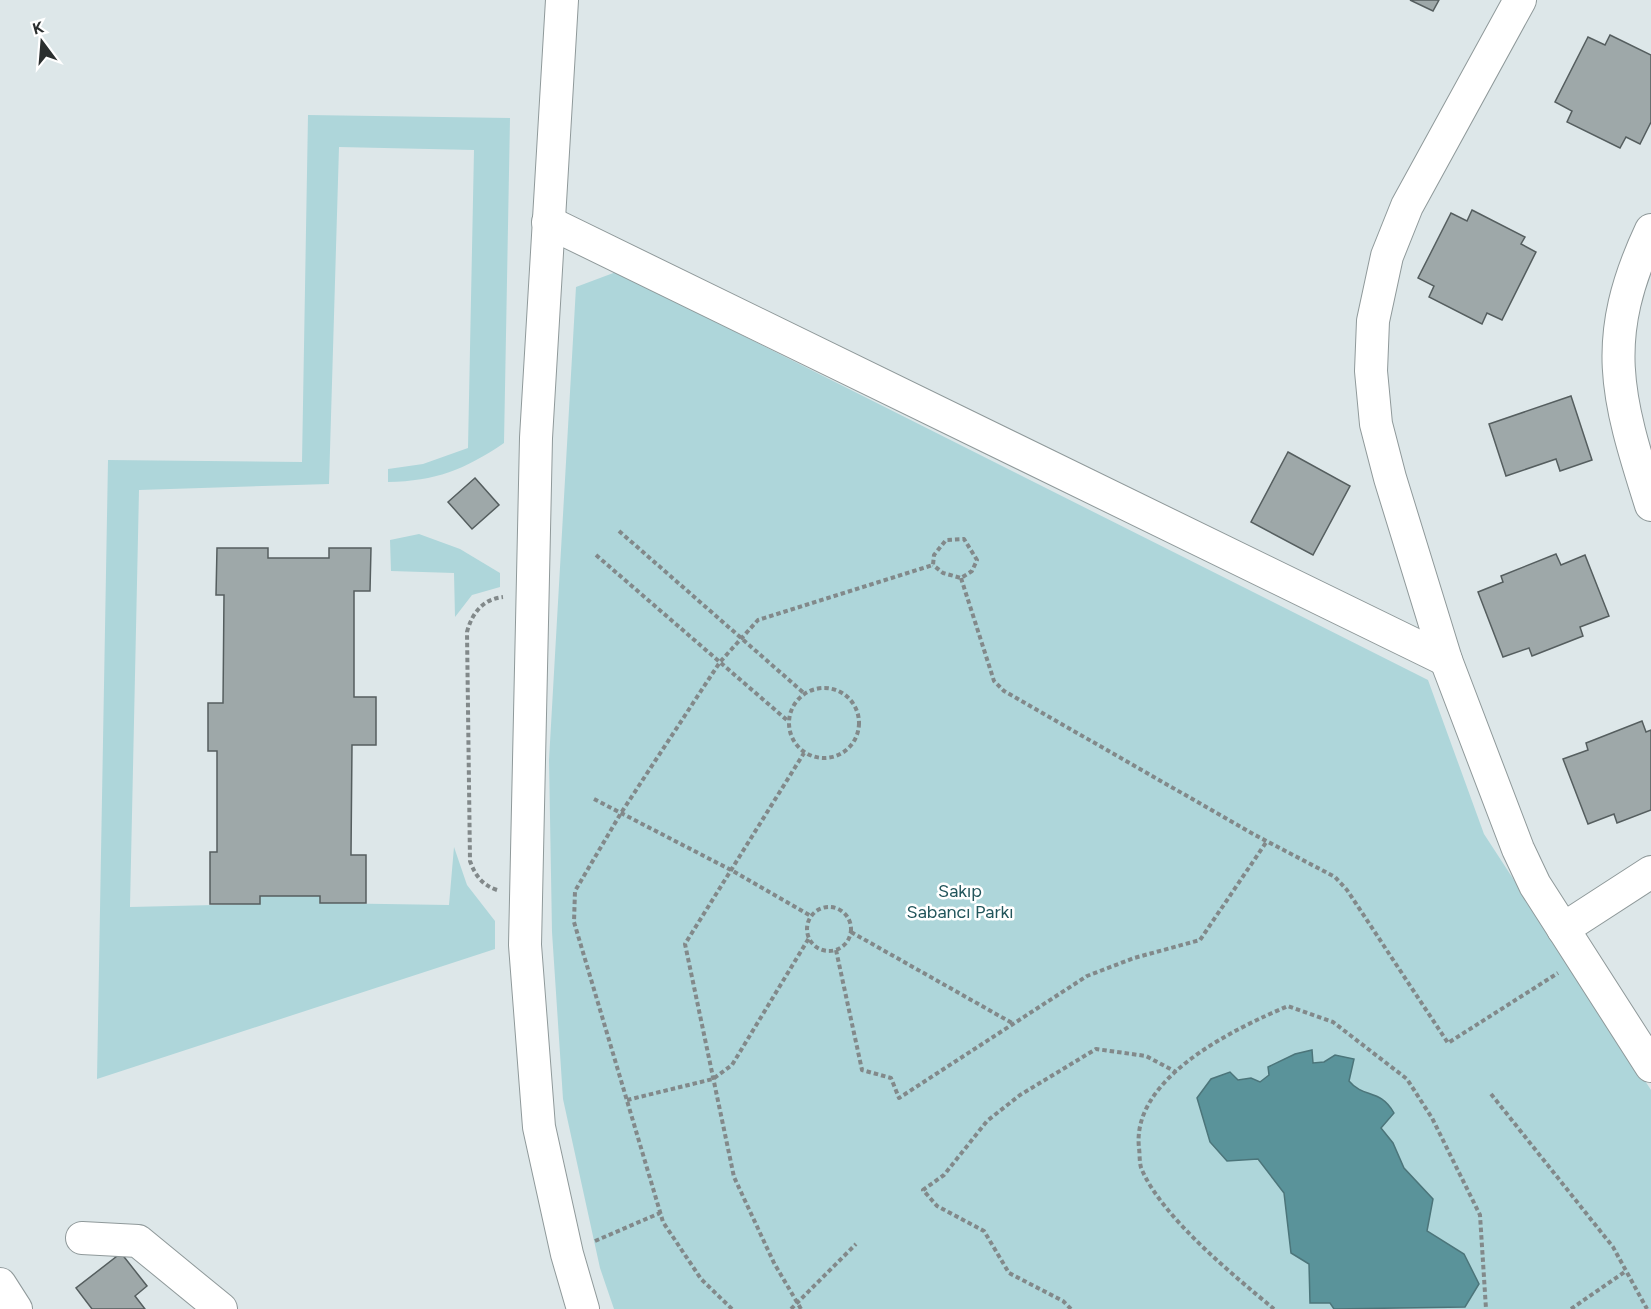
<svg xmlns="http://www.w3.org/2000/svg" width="1651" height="1309" font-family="Figtree,sans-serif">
	<rect width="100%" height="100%" fill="#dde7e9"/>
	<g fill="#aed6da">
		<path d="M 308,115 L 510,118 L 504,443 C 464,470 436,481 388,482 L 388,469 L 423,464 L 468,448 L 474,150 L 339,147 L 329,484 L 139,490 L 130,907 L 259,904 L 260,896 L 320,896 L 321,903 L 449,905 L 454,847 L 467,885 L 495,921 L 495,949 L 97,1079 L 108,460 L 302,462 Z"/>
		<polygon points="616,272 1428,680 1484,834 1651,1090 1651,1309 614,1309 600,1268 563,1099 552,932 549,760 576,287"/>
		<polygon points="419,534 460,549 500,573 500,587 472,595 455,617 454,573 391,571 390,540"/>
	</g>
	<path fill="#5a939a" stroke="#4c757a" stroke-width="1.5" d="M 1312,1050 L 1313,1063 L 1324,1062 L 1335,1055 L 1354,1059 L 1349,1081 C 1364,1099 1380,1088 1394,1113 L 1381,1128 L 1393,1143 L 1404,1168 L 1433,1199 L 1427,1231 L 1464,1254 L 1479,1284 L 1465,1307 L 1334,1309 L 1330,1303 L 1310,1303 L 1309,1264 L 1291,1253 L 1284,1193 L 1258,1159 L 1227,1161 L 1210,1142 L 1197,1098 L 1211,1079 L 1230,1072 L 1238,1080 L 1251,1078 L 1260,1082 L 1269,1075 L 1268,1067 L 1295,1054 Z"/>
	<g fill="#9ea8a9" stroke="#555e5f" stroke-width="1.5">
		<polygon points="1410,0 1439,0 1433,11"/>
		<polygon points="1610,35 1651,55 1651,122 1640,144 1626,137 1620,148 1567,122 1572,111 1555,102 1588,37 1605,45"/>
		<polygon points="1472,210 1525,237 1521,244 1536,252 1502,320 1487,313 1482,324 1429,297 1434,286 1418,278 1451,213 1467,221"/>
		<polygon points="1571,396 1592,460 1560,471 1556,459 1506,476 1489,424"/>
		<polygon points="1288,452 1350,486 1313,555 1251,522"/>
		<polygon points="475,478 499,505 472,529 448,502"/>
		<polygon points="217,548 268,548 268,558 329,558 329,548 371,548 370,591 354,591 354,697 376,697 376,745 352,745 351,855 366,855 366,903 320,903 320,896 260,896 260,904 210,904 210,852 217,852 217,751 208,751 208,703 223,703 224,595 216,595"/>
		<polygon points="1556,554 1561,565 1585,555 1609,616 1580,627 1583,636 1532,656 1529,648 1503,657 1478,592 1503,582 1501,576"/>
		<polygon points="1642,721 1646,732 1651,730 1651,810 1617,823 1614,814 1588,824 1563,759 1588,750 1586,743"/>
		<polygon points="121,1253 147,1286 135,1296 145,1309 92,1309 76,1288"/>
	</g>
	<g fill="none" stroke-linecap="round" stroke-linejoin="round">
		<g stroke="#8f999a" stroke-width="34">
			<g id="minor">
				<polyline points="562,0 536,438 525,945 539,1127 567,1254 583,1309"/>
				<polyline points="1520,0 1407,206 1387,256 1373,321 1371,371 1376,424 1390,478 1446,660 1518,849 1535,885 1651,1066"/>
				<polyline points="548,222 1446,660"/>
				<path d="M 1651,230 C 1600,339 1616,395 1651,505"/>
				<polyline points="1563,929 1651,872"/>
				<polyline points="82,1238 138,1241 221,1309"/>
				<polyline points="0,1284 16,1309"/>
			</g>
		</g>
		<g stroke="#82898a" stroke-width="4" stroke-dasharray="4.5 3" stroke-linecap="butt">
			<polyline points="619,531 805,694"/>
			<polyline points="596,555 788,721"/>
			<polyline points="961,578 994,681 1004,691 1255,835 1335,877 1347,890 1448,1043 1558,973"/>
			<circle cx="824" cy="723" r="35"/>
			<polyline points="594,799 731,870 811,916"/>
			<path d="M 497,890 C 482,885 475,875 470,861 L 467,632 C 472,613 483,599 503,597"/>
			<circle cx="829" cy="929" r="22"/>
			<polyline points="851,932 1012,1023"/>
			<polyline points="836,950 862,1070 891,1078 899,1098 1087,976 1134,958 1200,940 1267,841"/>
			<polyline points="1491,1094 1613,1247 1647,1309"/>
			<polyline points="627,1100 713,1079 732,1065 809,938"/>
			<polyline points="595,1241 660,1213"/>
			<polyline points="732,1309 701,1279 663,1222 574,922 575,891 621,813 720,662 758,620 933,565 934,555 946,540 964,539 977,560 972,571 961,578 943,573 933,565"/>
			<polyline points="791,1309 856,1244"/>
			<polyline points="801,1309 774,1263 734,1177 685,944 804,753"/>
			<polyline points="1071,1309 1063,1301 1009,1273 984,1231 937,1206 923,1190 944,1175 987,1121 1020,1095 1096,1049 1146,1056 1176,1072"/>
			<path d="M 1274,1309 C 1233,1275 1163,1218 1142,1170 C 1139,1164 1140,1155 1139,1148 C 1131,1078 1234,1029 1288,1006 L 1333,1022 L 1407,1079 L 1432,1118 L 1480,1215 L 1486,1309"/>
			<polyline points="1571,1309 1626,1271"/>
		</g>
		<use href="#minor" stroke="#fff" stroke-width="32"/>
	</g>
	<g text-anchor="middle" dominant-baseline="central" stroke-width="5" stroke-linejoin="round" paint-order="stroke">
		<g font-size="18" fill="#22555b" stroke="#fff">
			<text x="960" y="891">Sakıp<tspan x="960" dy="21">Sabancı Parkı</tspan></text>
		</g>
	</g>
	<g transform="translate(42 42) rotate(344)" stroke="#ffffff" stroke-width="4.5" paint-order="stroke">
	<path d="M0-4.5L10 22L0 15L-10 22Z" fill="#2b2f2f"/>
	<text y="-9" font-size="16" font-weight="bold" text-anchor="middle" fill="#2b2f2f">K</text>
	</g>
</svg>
